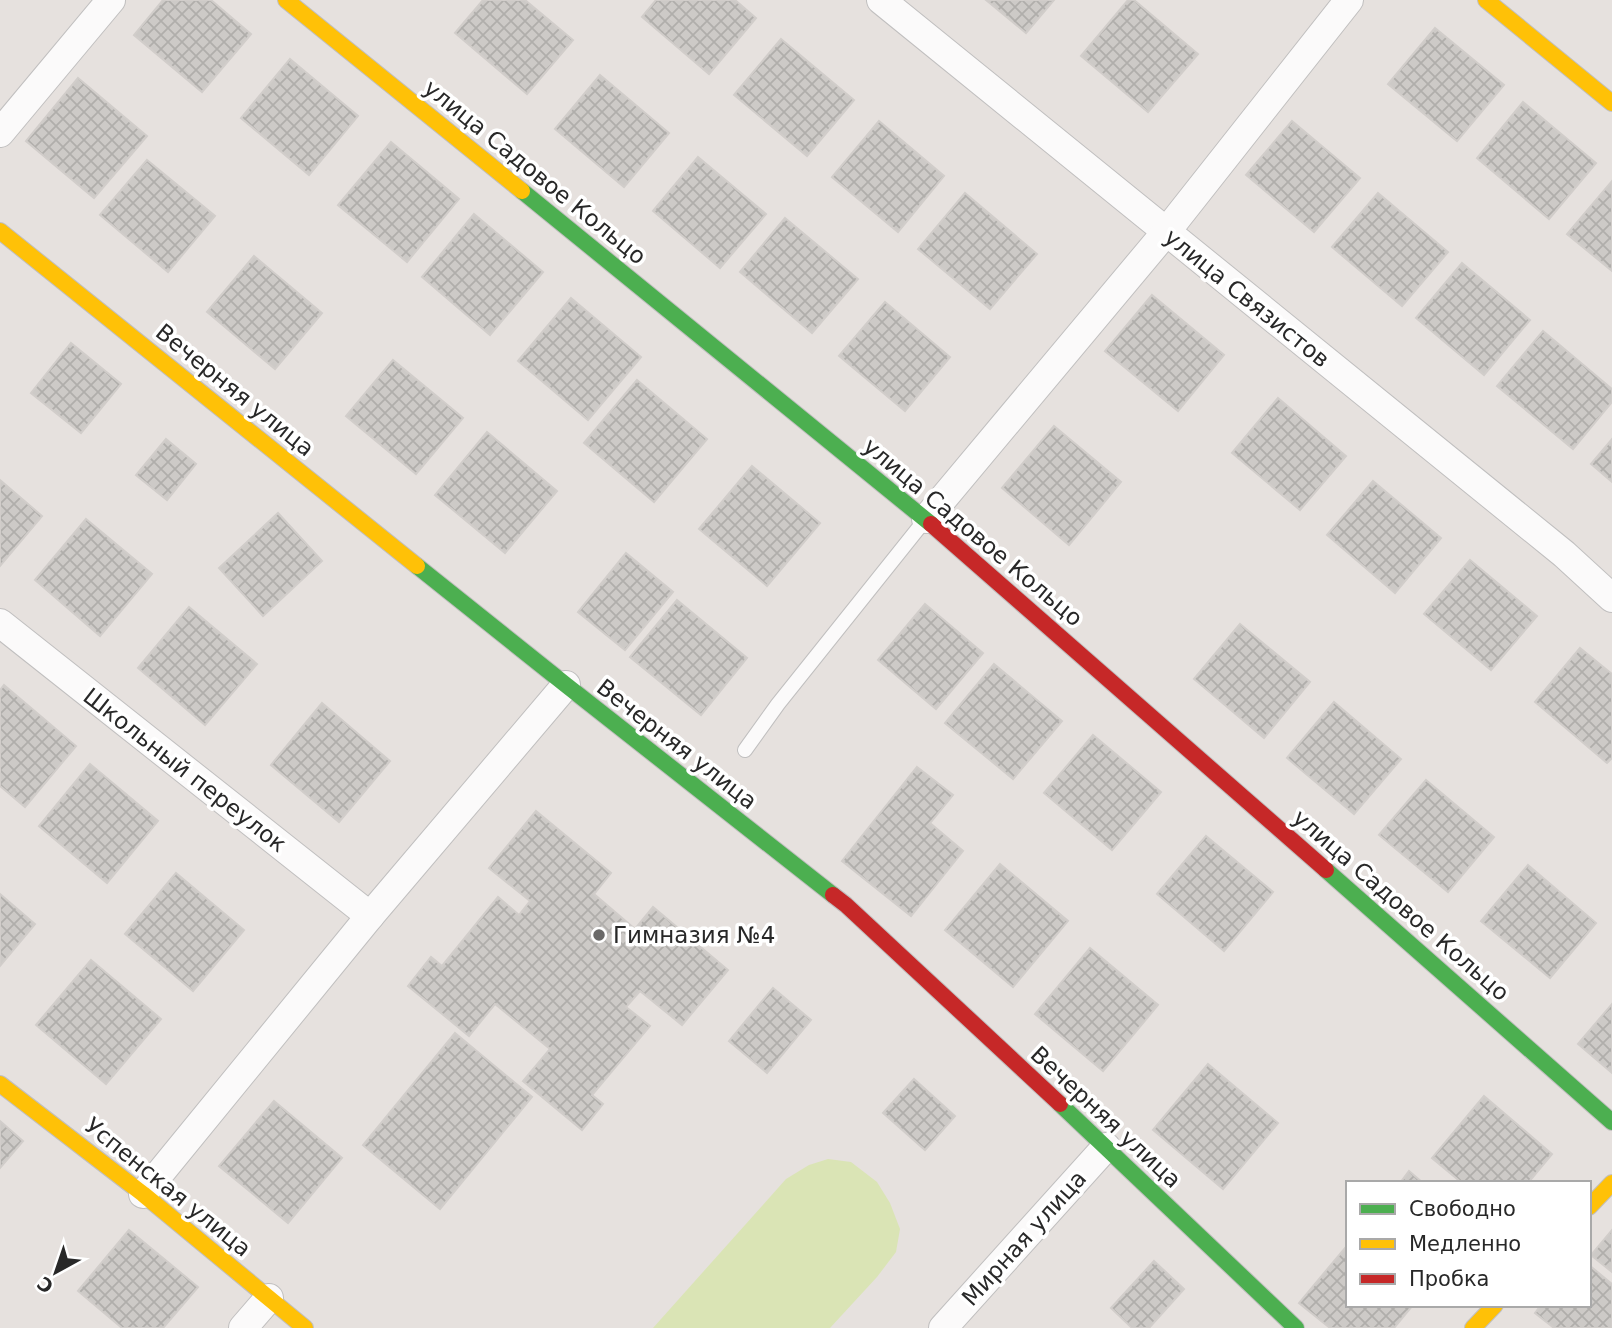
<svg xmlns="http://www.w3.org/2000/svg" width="1612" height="1328" font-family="'DejaVu Sans',sans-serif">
	<defs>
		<pattern id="building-cross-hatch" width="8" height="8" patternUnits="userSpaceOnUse" patternTransform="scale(1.75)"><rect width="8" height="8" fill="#cdcac7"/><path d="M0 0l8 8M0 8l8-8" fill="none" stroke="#b0aeab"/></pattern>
	</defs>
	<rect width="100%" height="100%" fill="#e6e1de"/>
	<polygon fill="#dae4b5" points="828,1159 851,1162 877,1182 890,1203 900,1229 896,1252 877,1277 830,1328 653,1328 786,1179 809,1165"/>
	<g fill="url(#building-cross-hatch)" stroke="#d1cdca" stroke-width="2">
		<polygon points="163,0 211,0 251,34 202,92 134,35"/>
		<polygon points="483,0 525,0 573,40 527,94 455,33"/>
		<polygon points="656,0 735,0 756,18 709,74 642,17"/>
		<polygon points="986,0 1054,0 1026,33"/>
		<polygon points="1128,0 1134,0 1198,54 1148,112 1081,56"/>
		<polygon points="1435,28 1504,85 1457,141 1388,84"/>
		<polygon points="781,39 854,100 807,156 734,95"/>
		<polygon points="290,59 358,116 309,175 241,118"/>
		<polygon points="600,75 669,133 624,187 555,129"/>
		<polygon points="78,78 147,136 94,198 26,141"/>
		<polygon points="1523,102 1596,163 1549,219 1477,158"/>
		<polygon points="879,121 944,176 898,232 832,177"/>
		<polygon points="1292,121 1360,178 1314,232 1246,175"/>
		<polygon points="391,142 459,199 407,262 338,205"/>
		<polygon points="698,157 766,214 720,268 653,211"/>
		<polygon points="147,160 215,216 168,272 100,215"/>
		<polygon points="1612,181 1612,271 1567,234"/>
		<polygon points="965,193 1037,254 990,309 918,249"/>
		<polygon points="1378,193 1448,252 1402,306 1332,247"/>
		<polygon points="474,214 543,272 490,335 422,277"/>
		<polygon points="785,218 858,279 812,333 740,272"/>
		<polygon points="254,256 322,313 275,369 207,312"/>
		<polygon points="1462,263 1530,320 1484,375 1416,318"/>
		<polygon points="1152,295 1224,355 1178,411 1105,351"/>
		<polygon points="571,298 641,357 588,420 518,361"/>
		<polygon points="885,302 950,357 905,411 839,356"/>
		<polygon points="1543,331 1612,389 1612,402 1573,449 1497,386"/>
		<polygon points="71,343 121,384 81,433 31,393"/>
		<polygon points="393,360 463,418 416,474 346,416"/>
		<polygon points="637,380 707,439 654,502 584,443"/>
		<polygon points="1278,398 1346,456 1300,510 1232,453"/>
		<polygon points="1054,426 1121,482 1069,545 1002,488"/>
		<polygon points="487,432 557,491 505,553 435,495"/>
		<polygon points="166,439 196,464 167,500 136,475"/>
		<polygon points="1612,439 1612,482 1591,464"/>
		<polygon points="752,466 820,523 767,586 699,529"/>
		<polygon points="0,480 42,516 0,566"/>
		<polygon points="1373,481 1441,538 1395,593 1327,535"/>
		<polygon points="278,513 322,561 263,616 219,568"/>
		<polygon points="86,519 152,574 100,636 35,580"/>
		<polygon points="626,553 673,592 625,650 578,612"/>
		<polygon points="1470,560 1537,616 1491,670 1424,614"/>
		<polygon points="677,600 747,658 701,715 630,657"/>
		<polygon points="925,604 983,653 936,709 878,660"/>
		<polygon points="189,607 257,664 205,725 138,668"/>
		<polygon points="1240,624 1310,682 1264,738 1194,679"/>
		<polygon points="1580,648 1612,674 1612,758 1607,763 1535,702"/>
		<polygon points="994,664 1062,721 1013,779 945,723"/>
		<polygon points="4,685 76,746 25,807 0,786 0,690"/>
		<polygon points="1334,702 1401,759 1354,814 1287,758"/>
		<polygon points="322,703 390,761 339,822 271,765"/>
		<polygon points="1093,735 1161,792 1112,850 1044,793"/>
		<polygon points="90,764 158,821 107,883 39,826"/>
		<polygon points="917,767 953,795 930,823 963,851 911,916 842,861"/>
		<polygon points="1426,780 1494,837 1448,892 1379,835"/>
		<polygon points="536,811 611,873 594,894 635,929 653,907 728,970 682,1025 640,991 626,1007 650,1026 592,1095 603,1104 582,1130 523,1081 550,1049 495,1004 469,1036 408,986 431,957 442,966 498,897 519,915 530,901 489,868"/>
		<polygon points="1206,836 1273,892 1224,951 1157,894"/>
		<polygon points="1000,864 1068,921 1013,987 945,930"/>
		<polygon points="1528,865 1596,923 1550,978 1481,921"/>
		<polygon points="176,873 244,930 193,991 125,934"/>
		<polygon points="0,894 35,924 0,966"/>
		<polygon points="1090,948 1158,1005 1103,1071 1035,1014"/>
		<polygon points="91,960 161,1019 106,1084 36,1025"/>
		<polygon points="773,988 811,1020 767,1073 729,1041"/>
		<polygon points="1612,1004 1612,1073 1578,1044"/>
		<polygon points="455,1033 532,1097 440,1209 363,1145"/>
		<polygon points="1208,1064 1278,1123 1223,1189 1153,1130"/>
		<polygon points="914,1079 955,1116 925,1150 883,1113"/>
		<polygon points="1484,1096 1552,1154 1528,1183 1462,1183 1432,1158"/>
		<polygon points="274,1101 342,1158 288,1223 219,1166"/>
		<polygon points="0,1121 23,1141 0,1168"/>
		<polygon points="1409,1171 1423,1183 1400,1183"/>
		<polygon points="129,1230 198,1287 163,1328 122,1328 78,1291"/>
		<polygon points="1612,1230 1612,1272 1591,1255"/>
		<polygon points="1345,1248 1348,1250 1348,1305 1413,1305 1394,1328 1330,1328 1299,1303"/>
		<polygon points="1154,1261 1184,1289 1149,1328 1132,1328 1111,1308"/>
		<polygon points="1589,1265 1612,1284 1612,1328 1554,1328 1535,1313 1541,1305 1589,1305"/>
	</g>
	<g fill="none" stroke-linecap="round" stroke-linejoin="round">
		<g stroke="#c0bfbf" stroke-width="16">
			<polyline id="lane" points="745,750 778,704 925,520"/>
		</g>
		<g stroke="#c0bfbf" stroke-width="30">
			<g id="street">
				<polyline points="881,0 1564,554 1612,598"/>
				<polyline points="0,133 111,0"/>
				<polyline points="926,519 1166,232 1349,0"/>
				<polyline points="0,623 370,916"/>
				<polyline points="143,1194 370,916 566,685"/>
				<polyline points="243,1328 269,1298"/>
				<polyline points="943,1328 1106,1147"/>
			</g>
		</g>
		<g stroke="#c0bfbf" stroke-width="18">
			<g id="fast">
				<polyline points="522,191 931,524"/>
				<polyline points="417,566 566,685 833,895"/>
				<polyline points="1326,870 1612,1122"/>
				<polyline points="1060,1104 1296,1328"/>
			</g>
		</g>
		<g stroke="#c0bfbf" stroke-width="18">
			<g id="slow">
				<polyline points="286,0 522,191"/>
				<polyline points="1486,0 1612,103"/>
				<polyline points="0,231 417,566"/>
				<polyline points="0,1084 143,1194 305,1328"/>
				<polyline points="1589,1207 1612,1183"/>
				<polyline points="1473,1328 1495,1305"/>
			</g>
		</g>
		<g stroke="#c0bfbf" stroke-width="18">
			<g id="jam">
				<polyline points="931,524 1326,870"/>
				<polyline points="833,895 846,905 1060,1104"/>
			</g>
		</g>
		<use href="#lane" stroke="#fbfafa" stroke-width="14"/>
		<use href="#street" stroke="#fbfafa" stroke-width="28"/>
		<use href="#fast" stroke="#4caf50" stroke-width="16"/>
		<use href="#slow" stroke="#ffc107" stroke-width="16"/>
		<use href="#jam" stroke="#c62828" stroke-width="16"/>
	</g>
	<circle fill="#6a6968" stroke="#fff" stroke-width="2.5" cx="599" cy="935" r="7"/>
	<g text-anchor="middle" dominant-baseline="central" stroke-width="7" stroke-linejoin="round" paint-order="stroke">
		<g font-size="23" fill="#282828" stroke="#fff">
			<text transform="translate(535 172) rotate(39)">улица Садовое Кольцо</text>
			<text transform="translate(1247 298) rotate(39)">улица Связистов</text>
			<text transform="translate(235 390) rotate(39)">Вечерняя улица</text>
			<text transform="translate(973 532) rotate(40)">улица Садовое Кольцо</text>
			<text transform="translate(677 744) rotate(38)">Вечерняя улица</text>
			<text transform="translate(185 770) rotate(38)">Школьный переулок</text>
			<text transform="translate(1401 905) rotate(41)">улица Садовое Кольцо</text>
			<text transform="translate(1106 1117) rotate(43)">Вечерняя улица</text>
			<text transform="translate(168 1187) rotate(39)">Успенская улица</text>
			<text transform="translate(1024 1238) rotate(-48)">Мирная улица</text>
		</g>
		<g font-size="23" fill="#282828" stroke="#fff" text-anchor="start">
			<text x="613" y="935">Гимназия №4</text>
		</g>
	</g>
	<rect x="1346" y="1181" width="245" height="126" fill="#ffffff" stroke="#a9a9a9" stroke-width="2"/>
	<rect x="1360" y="1204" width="35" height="10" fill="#4caf50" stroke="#a9a9a9" stroke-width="2"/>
	<text x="1409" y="1216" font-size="21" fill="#282828">Свободно</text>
	<rect x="1360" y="1239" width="35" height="10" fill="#ffc107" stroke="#a9a9a9" stroke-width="2"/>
	<text x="1409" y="1251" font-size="21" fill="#282828">Медленно</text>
	<rect x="1360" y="1274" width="35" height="10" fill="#c62828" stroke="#a9a9a9" stroke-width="2"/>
	<text x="1409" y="1286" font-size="21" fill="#282828">Пробка</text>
	<g transform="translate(56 1272) rotate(220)" stroke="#ffffff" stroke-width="5" paint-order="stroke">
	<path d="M0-5L12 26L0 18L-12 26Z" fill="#282828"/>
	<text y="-10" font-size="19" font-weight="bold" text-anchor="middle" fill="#282828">С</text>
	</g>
</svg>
